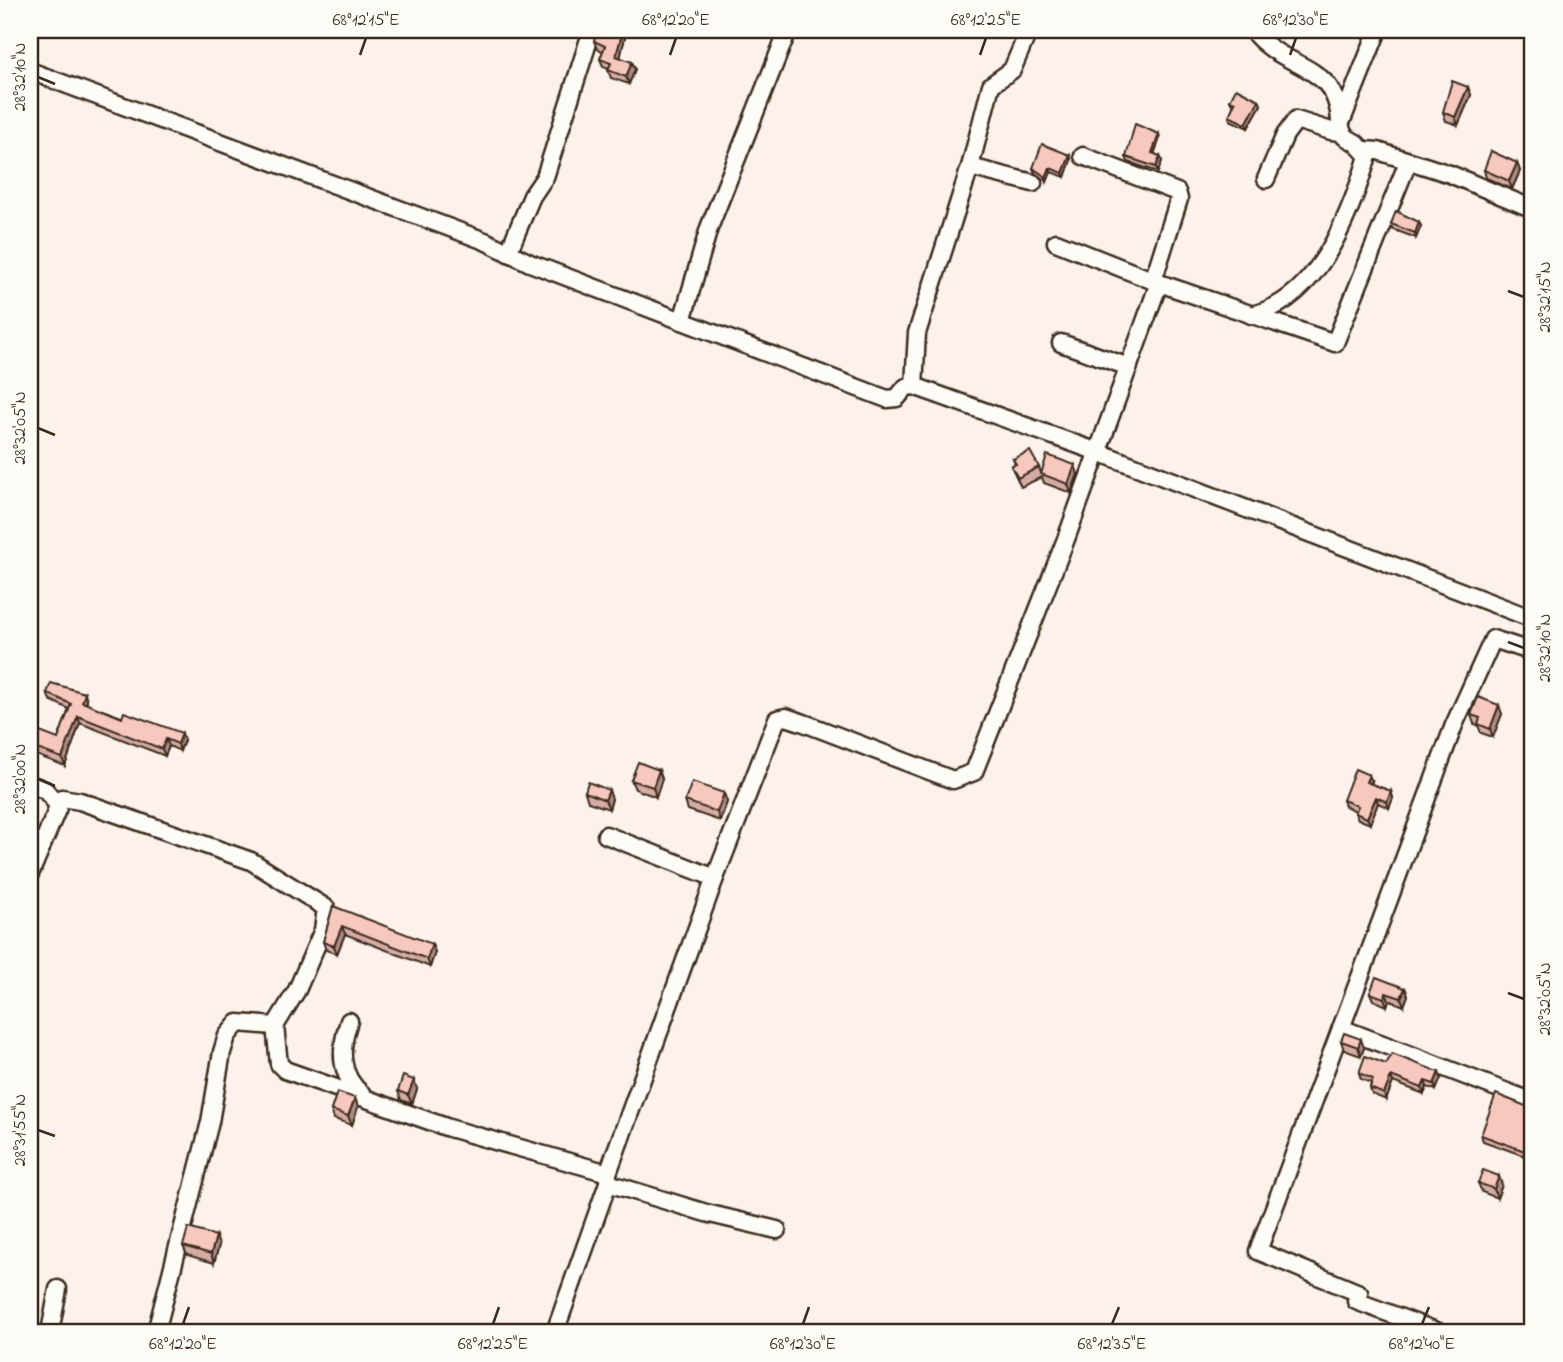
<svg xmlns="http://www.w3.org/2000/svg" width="1563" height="1362" font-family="'Indie Flower',sans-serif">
	<rect width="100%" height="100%" fill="#fcf2eb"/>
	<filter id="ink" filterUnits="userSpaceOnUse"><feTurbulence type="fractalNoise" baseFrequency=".0143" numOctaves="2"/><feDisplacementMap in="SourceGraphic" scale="14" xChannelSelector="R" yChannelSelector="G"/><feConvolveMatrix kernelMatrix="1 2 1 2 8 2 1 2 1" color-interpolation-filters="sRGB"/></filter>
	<g filter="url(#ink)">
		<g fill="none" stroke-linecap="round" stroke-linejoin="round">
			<g stroke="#3b2a1e" stroke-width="21">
				<g id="minor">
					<path d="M 1252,30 C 1283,71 1338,61 1340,123"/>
					<polyline points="30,71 485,241 530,263 887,399 897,398 906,387 914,386 1098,452 1533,619"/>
					<polyline points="1365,150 1378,151 1450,174 1533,209"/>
					<polyline points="1083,156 1177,192 1179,199 1153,281"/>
					<polyline points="970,167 1033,183"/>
					<polyline points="1266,179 1285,135 1296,120 1331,131 1342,132"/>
					<polyline points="1056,242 1159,283 1335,343 1408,162"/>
					<polyline points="508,253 532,196 545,177 592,30"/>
					<path d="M 1251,315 C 1318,301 1350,215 1368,156 L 1356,143 L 1344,136 L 1340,125 L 1378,30"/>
					<polyline points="682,321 709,228 788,30"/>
					<polyline points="1061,343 1129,367"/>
					<polyline points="914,386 917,333 970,167 991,85 1012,70 1029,30"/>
					<polyline points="30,784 45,790 57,804"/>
					<polyline points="606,835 715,878"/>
					<polyline points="30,874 62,798 80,801 251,861 326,908 323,930 297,990 275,1026 279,1064 285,1070 449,1128 608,1173"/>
					<path d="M 349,1021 C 340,1048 338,1075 363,1095"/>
					<polyline points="1341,1028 1533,1102"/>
					<polyline points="608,1183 706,1213 777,1230"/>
					<polyline points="50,1332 58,1289"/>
					<polyline points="156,1332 210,1122 222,1052 227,1036 238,1023 275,1026"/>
					<polyline points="555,1332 608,1183 608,1173 715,878 777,719 786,717 804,723 953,780 974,772 1066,539 1159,283"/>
					<polyline points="1439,1332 1356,1301 1359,1293 1258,1251 1454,725 1493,639 1533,652"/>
				</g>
			</g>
			<use href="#minor" stroke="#fdfcf7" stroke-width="16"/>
		</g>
		<g fill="#d4aca3" stroke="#3b2a1e" stroke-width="2">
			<polygon points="623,30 625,37 620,58 632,62 635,69 629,84 611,78 608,70 609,68 603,66 600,59 603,51 597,49 594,41"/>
			<polygon points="1468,87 1471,95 1458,125 1446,121 1443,112"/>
			<polygon points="1230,100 1259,100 1261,105 1248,128 1230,120 1229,116 1234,105 1232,104"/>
			<polygon points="1160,138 1154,154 1160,156 1162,161 1158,172 1128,162 1126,157"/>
			<polygon points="1070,155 1071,160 1065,177 1051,172 1047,182 1035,173 1033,168"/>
			<polygon points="1517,163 1520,171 1512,189 1486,178 1484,170"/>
			<polygon points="1391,224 1421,226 1416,238 1392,229"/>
			<polygon points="1013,459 1039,467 1041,473 1078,474 1071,493 1044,483 1042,477 1021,487 1011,466 1015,464"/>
			<polygon points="47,693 87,701 86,704 184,740 180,751 169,746 165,756 80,723 65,766 36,755 34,748 58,739 69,709 50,700"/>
			<polygon points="1502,714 1493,737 1481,733 1478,725 1474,724 1471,715"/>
			<polygon points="659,770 662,779 656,797 635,789 631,780"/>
			<polygon points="1372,781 1371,784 1391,791 1393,798 1389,808 1378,803 1370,824 1358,819 1355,813 1356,811 1345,806 1343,800"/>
			<polygon points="585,792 612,799 609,809 588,802"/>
			<polygon points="685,801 727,802 720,821 688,810"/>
			<polygon points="333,906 435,952 430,967 345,934 337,954 326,950 323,942"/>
			<polygon points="1405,988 1408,995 1404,1006 1389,1000 1387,1006 1373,1000 1370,993"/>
			<polygon points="1533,1033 1533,1054 1529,1052 1527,1047"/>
			<polygon points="1341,1041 1364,1048 1361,1056 1344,1050"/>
			<polygon points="1386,1064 1441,1078 1436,1090 1427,1087 1424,1094 1393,1082 1386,1100 1372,1094 1370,1088 1371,1083 1361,1079 1359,1073"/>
			<polygon points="417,1089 412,1104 401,1100 398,1091"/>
			<polygon points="355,1098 358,1107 352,1125 334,1119 331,1110"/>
			<polygon points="1533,1109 1533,1159 1483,1141 1481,1135"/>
			<polygon points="1478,1183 1502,1185 1497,1198 1482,1192"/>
			<polygon points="219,1245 214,1263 187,1255 183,1246"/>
		</g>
		<g fill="#ad8c84" stroke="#3b2a1e" stroke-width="2">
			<polygon points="623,30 625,37 619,63 616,56"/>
			<polygon points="632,62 635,69 629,84 626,77"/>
			<polygon points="1468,87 1471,95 1458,125 1455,117"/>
			<polygon points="1259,100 1261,105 1248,128 1246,124"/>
			<polygon points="1159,134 1160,138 1153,157 1152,153"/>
			<polygon points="1070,155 1071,160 1065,177 1063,173"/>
			<polygon points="1160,156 1162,161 1158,172 1156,167"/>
			<polygon points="1517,163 1520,171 1512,189 1509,181"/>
			<polygon points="1050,168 1051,172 1047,182 1046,177"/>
			<polygon points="1419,222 1421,226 1416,238 1415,233"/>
			<polygon points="1075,465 1078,474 1071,493 1068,484"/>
			<polygon points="85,693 87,701 84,709 82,702"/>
			<polygon points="1499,705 1502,714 1493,737 1490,729"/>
			<polygon points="78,716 80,723 65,766 62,758"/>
			<polygon points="182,733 184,740 180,751 178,744"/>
			<polygon points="166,739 169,746 165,756 162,749"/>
			<polygon points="659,770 662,779 656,797 653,787"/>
			<polygon points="1369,775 1372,781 1369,788 1366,782"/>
			<polygon points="609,790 612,799 609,809 605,800"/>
			<polygon points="1391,791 1393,798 1389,808 1387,802"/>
			<polygon points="724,793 727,802 720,821 717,812"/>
			<polygon points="1376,797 1378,803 1370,824 1367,818"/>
			<polygon points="342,926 345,934 337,954 334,946"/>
			<polygon points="432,944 435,952 430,967 427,959"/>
			<polygon points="1405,988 1408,995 1404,1006 1401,998"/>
			<polygon points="1386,993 1389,1000 1387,1006 1384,998"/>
			<polygon points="1361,1039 1364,1048 1361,1056 1358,1047"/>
			<polygon points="1439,1072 1441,1078 1436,1090 1434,1084"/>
			<polygon points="1391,1076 1393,1082 1386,1100 1384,1094"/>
			<polygon points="414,1080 417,1089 412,1104 408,1095"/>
			<polygon points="1425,1081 1427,1087 1424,1094 1422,1088"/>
			<polygon points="355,1098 358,1107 352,1125 348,1116"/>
			<polygon points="1499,1176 1502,1185 1497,1198 1494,1189"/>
			<polygon points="216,1236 219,1245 214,1263 211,1254"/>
		</g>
		<g fill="#f7c8bd" stroke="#3b2a1e" stroke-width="2">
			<polygon points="597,30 623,30 616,56 632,62 626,77 608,70 611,63 600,59 605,46 594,41"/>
			<polygon points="1452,81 1468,87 1455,117 1443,112"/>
			<polygon points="1236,88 1259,100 1246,124 1229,116 1235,102 1230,100"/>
			<polygon points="1135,124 1159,134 1152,153 1160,156 1156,167 1126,157"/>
			<polygon points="1042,144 1070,155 1063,173 1050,168 1046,177 1033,168"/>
			<polygon points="1491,151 1517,163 1509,181 1484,170"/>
			<polygon points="1396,211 1419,222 1415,233 1391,224"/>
			<polygon points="1030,451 1039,467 1018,478 1011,466 1016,464 1013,459"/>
			<polygon points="1047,455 1075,465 1068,484 1041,474"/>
			<polygon points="51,683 85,693 82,702 122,718 124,712 182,733 178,744 166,739 162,749 78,716 62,758 34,748 40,732 58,739 71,704 47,693"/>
			<polygon points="1478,697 1499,705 1490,729 1478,724 1480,718 1471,715"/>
			<polygon points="638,762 659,770 653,787 631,780"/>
			<polygon points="1355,769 1369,775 1366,782 1391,791 1387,802 1376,797 1367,818 1355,813 1358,806 1343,800"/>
			<polygon points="588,782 609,790 605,800 585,792"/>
			<polygon points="692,782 724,793 717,812 685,801"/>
			<polygon points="333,906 432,944 427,959 342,926 334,946 323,942"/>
			<polygon points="1376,977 1405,988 1401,998 1386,993 1384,998 1370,993"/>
			<polygon points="1532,1032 1533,1033 1533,1049 1527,1047"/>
			<polygon points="1344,1033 1361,1039 1358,1047 1341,1041"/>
			<polygon points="1392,1054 1439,1072 1434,1084 1425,1081 1422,1088 1391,1076 1384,1094 1370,1088 1373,1079 1359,1073 1365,1056 1386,1064"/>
			<polygon points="403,1076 414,1080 408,1095 398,1091"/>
			<polygon points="337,1092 355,1098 348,1116 331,1110"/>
			<polygon points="1496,1094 1533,1109 1533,1154 1481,1135"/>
			<polygon points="1483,1170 1499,1176 1494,1189 1478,1183"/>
			<polygon points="188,1228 216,1236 211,1254 183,1246"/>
		</g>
	</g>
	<path fill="none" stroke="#3b2a1e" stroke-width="2.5" d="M 360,55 L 366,38M 670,55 L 676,38M 980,55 L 986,38M 1290,55 L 1296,38M 38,77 L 55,84M 1508,291 L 1524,297M 38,428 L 55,435M 1508,642 L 1524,648M 38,779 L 55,786M 1508,993 L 1524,999M 38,1130 L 55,1136M 183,1324 L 189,1307M 493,1324 L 499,1307M 803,1324 L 809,1307M 1112,1324 L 1119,1307M 1422,1324 L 1429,1307"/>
	<rect width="1563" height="1362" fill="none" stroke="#fdfcf7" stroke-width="77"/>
	<rect x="38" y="38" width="1486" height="1286" fill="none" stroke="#3b2a1e" stroke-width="2.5"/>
	<g font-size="18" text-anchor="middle" fill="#3b2a1e">
		<text x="366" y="25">68°12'15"E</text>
		<text x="676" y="25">68°12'20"E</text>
		<text x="986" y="25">68°12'25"E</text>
		<text x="1296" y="25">68°12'30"E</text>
		<text transform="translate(19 77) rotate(-90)" y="6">28°32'10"N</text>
		<text transform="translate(1544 297) rotate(-90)" y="6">28°32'15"N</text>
		<text transform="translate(19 428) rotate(-90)" y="6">28°32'05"N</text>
		<text transform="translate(1544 648) rotate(-90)" y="6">28°32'10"N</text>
		<text transform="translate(19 779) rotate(-90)" y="6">28°32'00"N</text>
		<text transform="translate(1544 999) rotate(-90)" y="6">28°32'05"N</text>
		<text transform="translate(19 1130) rotate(-90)" y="6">28°31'55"N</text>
		<text x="183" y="1349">68°12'20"E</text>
		<text x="493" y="1349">68°12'25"E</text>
		<text x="803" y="1349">68°12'30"E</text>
		<text x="1112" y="1349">68°12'35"E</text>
		<text x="1422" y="1349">68°12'40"E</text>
	</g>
</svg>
